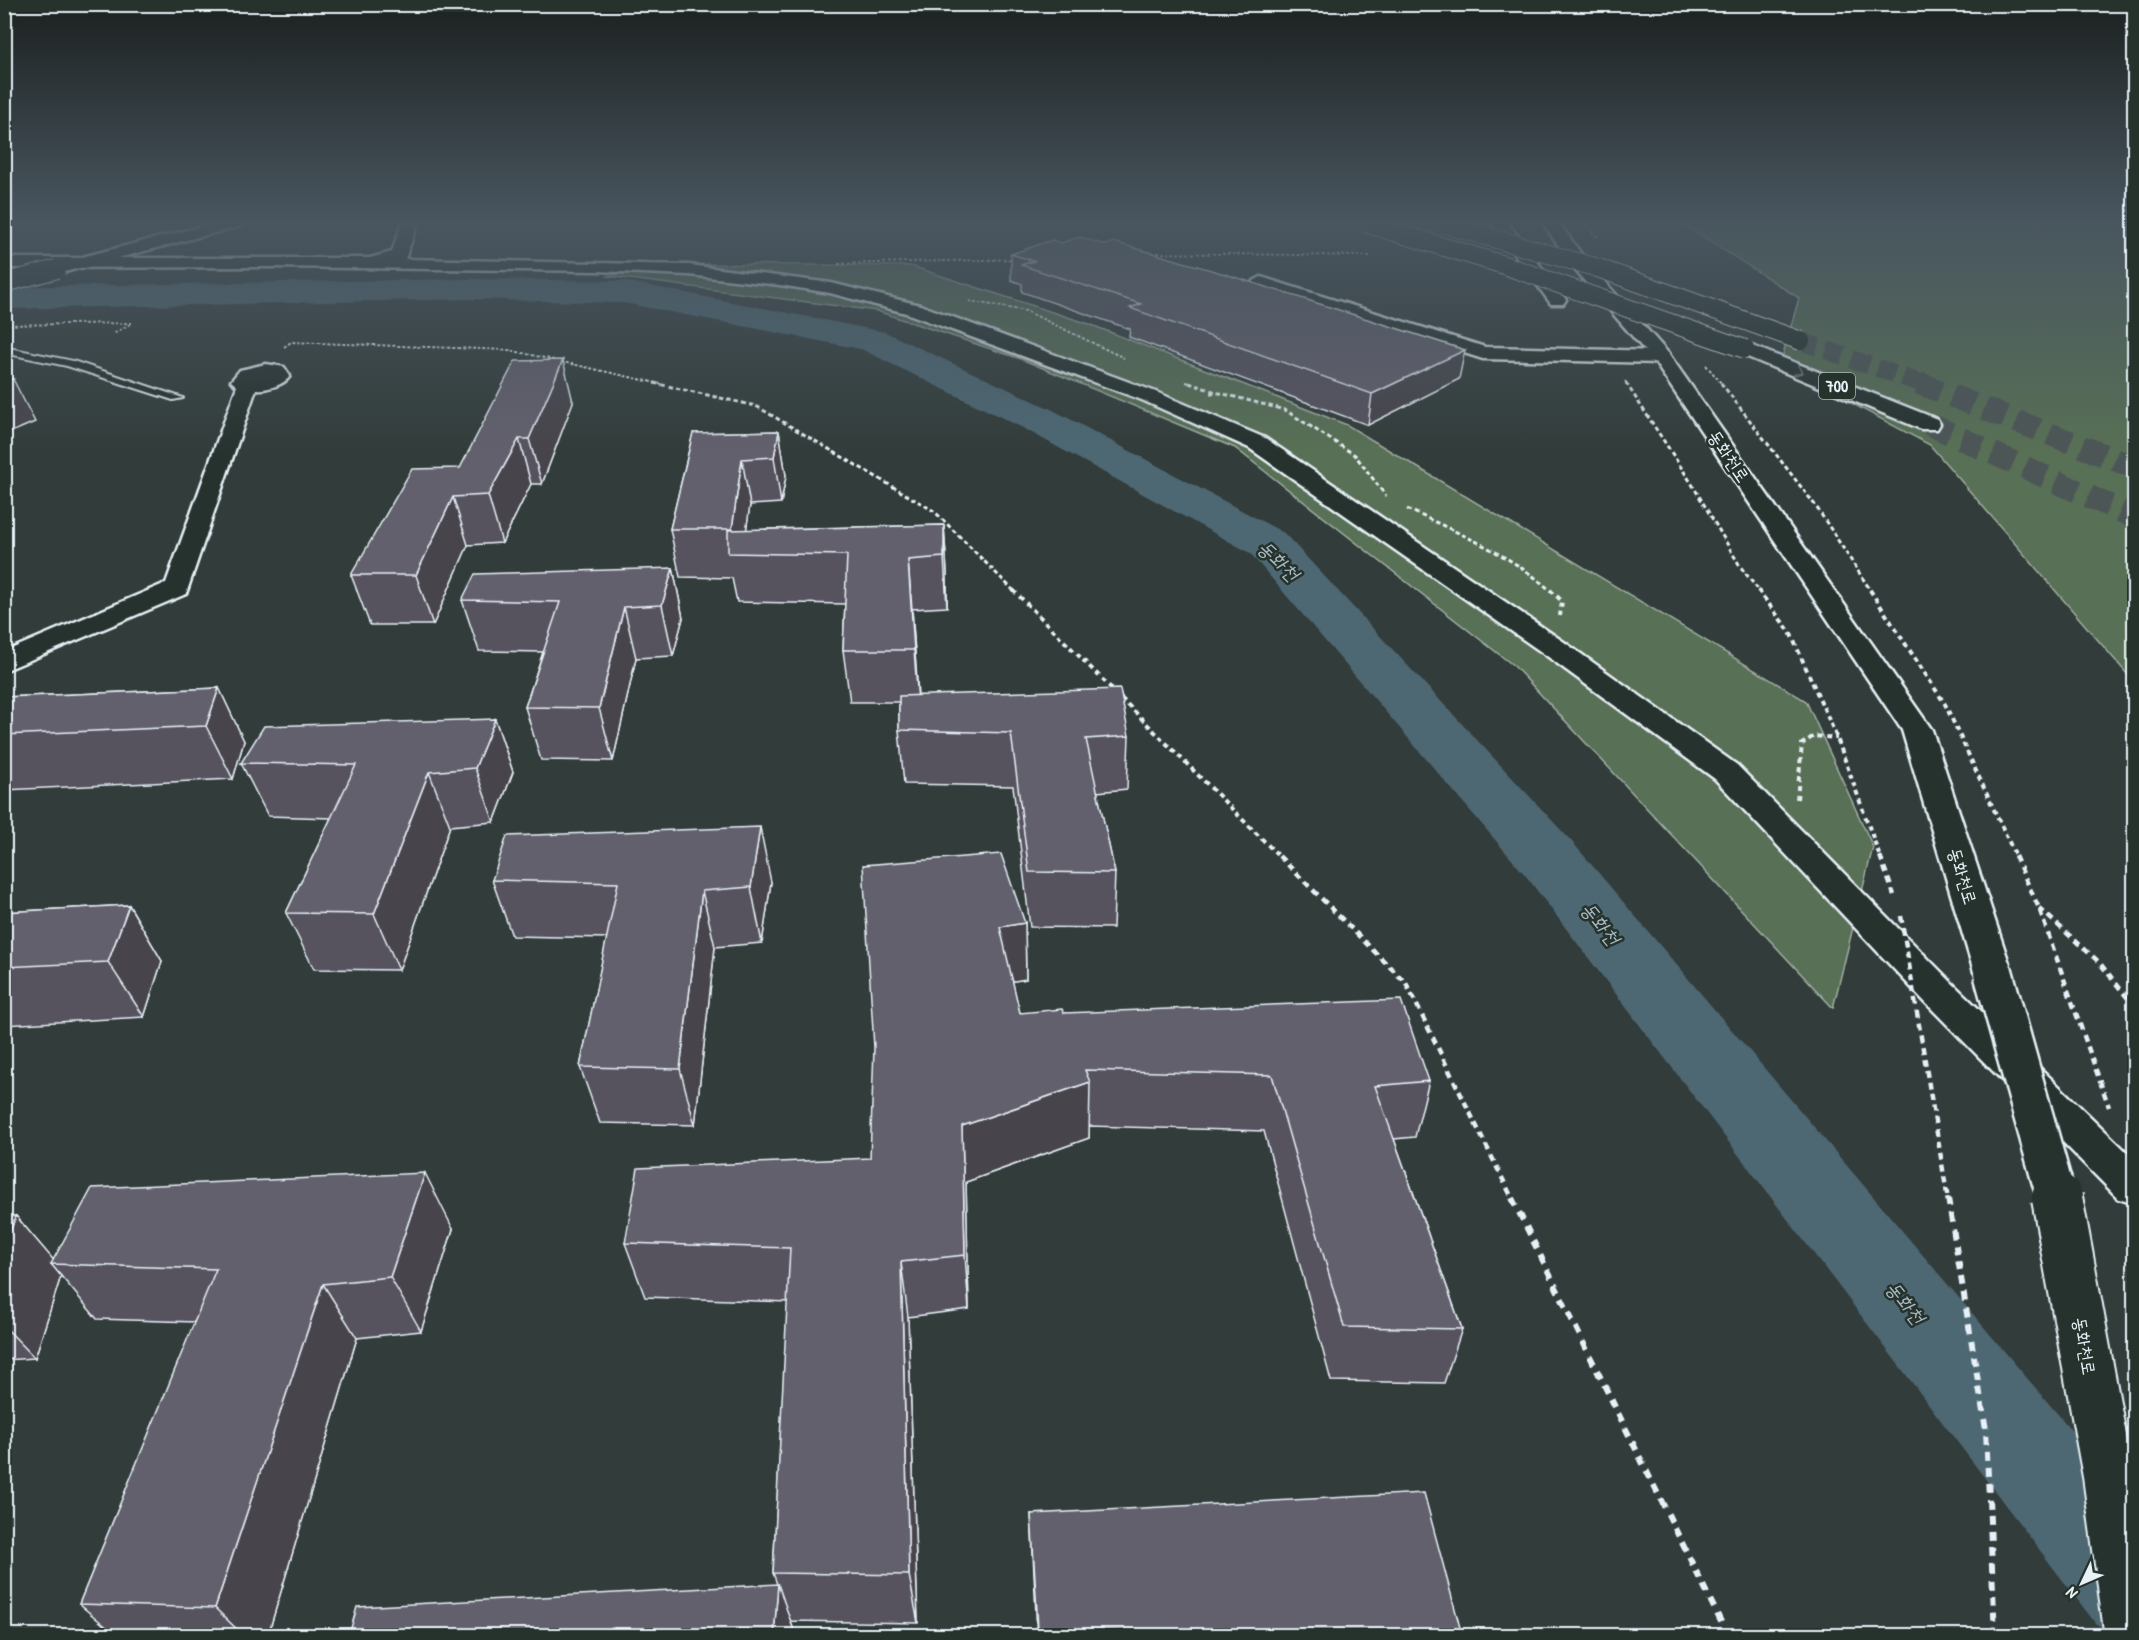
<svg xmlns="http://www.w3.org/2000/svg" width="2139" height="1640" font-family="'Patrick Hand','Poor Story',sans-serif">
	<rect width="100%" height="100%" fill="#323c3a"/>
	<filter id="ink" filterUnits="userSpaceOnUse"><feTurbulence type="fractalNoise" baseFrequency=".0167" numOctaves="2"/><feDisplacementMap in="SourceGraphic" scale="12" xChannelSelector="R" yChannelSelector="G"/><feConvolveMatrix kernelMatrix="1 2 1 2 8 2 1 2 1" color-interpolation-filters="sRGB"/></filter>
	<g filter="url(#ink)">
		<g fill="#596f54" stroke="#a0b0a6" stroke-width="1.5">
			<polygon points="1681,223 2134,223 2134,682 1930,445 1780,365 1799,298"/>
			<polygon points="688,264 911,266 1089,324 1347,425 1806,701 1873,847 1833,1008 1514,666 1235,448 1021,359 877,311 607,276"/>
		</g>
		<g fill="none" stroke-linecap="round" stroke-linejoin="round">
			<polygon fill="#4e6873" fill-rule="evenodd" points="466,279 624,281 885,332 1053,410 1284,533 1574,844 2134,1504 2134,1636 2124,1636 2096,1624 1526,876 1250,553 1023,428 861,349 624,303 466,299 4,309 4,287"/>
			<polyline stroke="#4d5756" stroke-width="18" stroke-dasharray="18 9" stroke-linecap="butt" points="1801,341 1923,384"/>
			<g stroke="#4d5756" stroke-width="23" stroke-dasharray="23 12" stroke-linecap="butt">
				<polyline points="1919,383 2134,467"/>
				<polyline points="1929,424 2134,517"/>
			</g>
			<g stroke="#e8f1f8" stroke-width="4">
				<polygon id="lane" points="4,347 73,361 183,398 173,400 67,366 4,353"/>
			</g>
			<g stroke="#e8f1f8" stroke-width="5">
				<g id="street">
					<polygon points="402,223 418,223 405,259 689,265 831,283 920,305 1156,392 1265,438 1567,644 1737,765 1951,982 2134,1159 2134,1204 2119,1199 1925,1002 1715,779 1547,656 1249,448 1142,400 906,313 830,293 780,285 689,275 597,271 272,267 4,268 4,258 370,258 392,252"/>
					<polygon points="1492,223 1508,223 1566,300 1563,304 1551,304"/>
					<polygon points="1261,277 1485,347 1661,351 1668,353 1671,357 1668,361 1661,363 1483,359 1255,286 1252,282"/>
					<path d="M 266,364 L 284,367 L 290,376 C 284,385 267,390 256,389 L 186,594 L 4,671 L 4,652 L 166,583 L 237,386 L 231,381 L 240,370 Z"/>
				</g>
			</g>
			<g stroke="#e8f1f8" stroke-width="5">
				<g id="secondary">
					<polygon points="215,223 242,223 240,226 57,274 48,269 51,265"/>
					<polygon points="1543,223 1559,223 1587,262 1668,353 1932,730 2012,972 2006,982 1993,986 1980,982 1974,972 1902,730 1654,361 1575,270"/>
				</g>
			</g>
			<g stroke="#e8f1f8" stroke-width="5">
				<polygon id="highway" points="1745,343 1937,419 1940,424 1937,429 1921,429 1738,353 1735,349 1738,345"/>
			</g>
			<g stroke="#e8f1f8" stroke-width="2" stroke-dasharray="3 2" stroke-linecap="butt">
				<polyline points="1585,224 1598,238"/>
				<polyline points="1152,253 1372,256"/>
				<polyline points="838,264 1016,259"/>
				<polyline points="969,301 1026,311 1124,358"/>
				<polyline points="4,325 132,323 113,334"/>
				<polyline points="284,347 291,342 509,350 661,384"/>
				<polyline points="1706,365 1722,384"/>
				<polyline points="1625,381 1627,384"/>
				<polyline points="1186,382 1193,384"/>
			</g>
			<g stroke="#e8f1f8" stroke-width="3" stroke-dasharray="4.5 3" stroke-linecap="butt">
				<polyline points="654,383 756,406 934,511 1014,591"/>
				<polyline points="1189,383 1216,392"/>
				<polyline points="1626,383 1692,484 1740,566 1759,591"/>
				<polyline points="1721,383 1815,505 1871,591"/>
				<polyline points="1210,393 1220,393 1285,410 1355,455 1386,496"/>
				<path d="M 1407,509 C 1458,533 1509,553 1551,591"/>
			</g>
			<g stroke="#e8f1f8" stroke-width="4" stroke-dasharray="5 4" stroke-linecap="butt">
				<polyline points="1013,590 1280,857"/>
				<polyline points="1550,590 1562,601 1560,616"/>
				<polyline points="1758,590 1790,632 1837,738 1880,857"/>
				<polyline points="1870,590 1945,704 2016,857"/>
				<polyline points="1797,799 1802,744 1814,736 1837,738"/>
			</g>
			<g stroke="#e8f1f8" stroke-width="4.5" stroke-dasharray="7 5" stroke-linecap="butt">
				<polyline points="1279,856 1406,983 1513,1200"/>
				<polyline points="1880,856 1894,895"/>
				<polyline points="2015,856 2039,908 2109,1107"/>
				<polyline points="2039,908 2099,962 2134,1006"/>
			</g>
			<polyline stroke="#e8f1f8" stroke-width="6" stroke-dasharray="9 7" stroke-linecap="butt" points="1512,1198 1728,1636"/>
			<use href="#lane" fill="#26332d" fill-rule="evenodd"/>
			<use href="#street" fill="#26332d" fill-rule="evenodd"/>
			<use href="#secondary" fill="#26332d" fill-rule="evenodd"/>
			<use href="#highway" fill="#26332d" fill-rule="evenodd"/>
			<g stroke="#e8f1f8" stroke-width="20" stroke-linecap="butt">
				<polyline id="secondary-bridge-far2" points="4,283 57,269"/>
			</g>
			<g stroke="#e8f1f8" stroke-width="43" stroke-linecap="butt">
				<polyline id="secondary-bridge-far1" points="1993,972 2057,1200"/>
			</g>
			<g stroke="#e8f1f8" stroke-width="54" stroke-linecap="butt">
				<polyline id="secondary-bridge" points="2057,1198 2108,1475 2130,1636"/>
			</g>
			<g stroke="#e8f1f8" stroke-width="20" stroke-linecap="butt">
				<g id="highway-bridge">
					<polyline points="1365,223 1504,265 1745,349"/>
					<polyline points="1444,224 1598,268 1801,341"/>
				</g>
			</g>
			<polyline stroke="#e8f1f8" stroke-width="4.5" stroke-dasharray="7 5" stroke-linecap="butt" points="1901,916 1948,1200"/>
			<polyline stroke="#e8f1f8" stroke-width="6" stroke-dasharray="9 7" stroke-linecap="butt" points="1948,1198 1986,1430 1995,1636"/>
			<use href="#secondary-bridge-far2" stroke="#26332d" stroke-width="18"/>
			<use href="#secondary-bridge-far1" stroke="#26332d" stroke-width="38"/>
			<use href="#secondary-bridge" stroke="#26332d" stroke-width="50"/>
			<use href="#highway-bridge" stroke="#26332d" stroke-width="18"/>
		</g>
		<g fill="#56535e" stroke="#e8f1f8" stroke-width="1.5">
			<polygon points="1011,254 1459,379 1368,425 1129,337 1130,329 1022,292 1022,284 1011,280"/>
			<polygon points="573,402 542,484 531,484 502,543 468,545 433,625 370,625 351,575 460,468"/>
			<polygon points="779,431 786,476 781,503 750,505 746,530 944,525 947,573 947,607 912,609 918,695 1129,736 1127,789 1097,792 1115,873 1113,928 1030,927 1013,786 904,784 899,730 899,702 850,702 843,650 845,604 737,602 732,578 680,577 670,529 693,433"/>
			<polygon points="673,568 683,618 673,656 636,658 613,761 541,760 525,707 543,652 479,651 462,600"/>
			<polygon points="219,688 244,741 233,779 4,790 4,697"/>
			<polygon points="495,719 513,772 494,822 450,826 399,970 314,969 286,913 331,818 268,816 241,763"/>
			<polygon points="492,880 771,882 762,943 715,947 695,1125 600,1123 580,1067 607,938 512,936"/>
			<polygon points="129,905 162,961 144,1017 4,1025 4,912"/>
			<polygon points="1025,923 1026,979 1012,981 1020,1013 1064,1013 1429,1081 1415,1137 1394,1139 1462,1329 1444,1383 1331,1381 1264,1131 1089,1126 1089,1138 966,1182 969,1309 908,1317 918,1623 791,1621 794,1631 773,1573 788,1302 645,1297 625,1243 870,1158"/>
			<polygon points="4,1216 16,1216 53,1260 453,1229 421,1331 357,1338 268,1635 116,1635 79,1604 195,1322 97,1319 61,1276 35,1358 4,1360"/>
			<polygon points="1031,1514 1462,1635 1037,1635"/>
		</g>
		<g fill="#46444c" stroke="#e8f1f8" stroke-width="1.5">
			<polygon points="1465,350 1459,379 1368,425 1372,394"/>
			<polygon points="563,360 573,402 542,484 529,439"/>
			<polygon points="13,379 35,422 4,435 4,382"/>
			<polygon points="779,431 786,476 781,503 774,457"/>
			<polygon points="519,439 531,484 502,543 488,495"/>
			<polygon points="742,459 750,505 743,553 736,553 732,529"/>
			<polygon points="453,497 468,545 433,625 416,575"/>
			<polygon points="944,525 947,573 947,607 944,557"/>
			<polygon points="908,560 912,609 918,702 914,650"/>
			<polygon points="673,568 683,618 673,656 662,605"/>
			<polygon points="624,607 636,658 613,761 599,708"/>
			<polygon points="219,688 244,741 233,779 206,726"/>
			<polygon points="495,719 513,772 494,822 475,768"/>
			<polygon points="429,772 450,826 399,970 374,914"/>
			<polygon points="760,827 771,882 762,943 751,887"/>
			<polygon points="702,891 715,947 695,1125 680,1069"/>
			<polygon points="129,905 162,961 144,1017 108,962"/>
			<polygon points="1025,923 1026,979 1003,983 1000,927"/>
			<polygon points="1090,1082 1089,1138 966,1182 969,1309 965,1255 962,1126"/>
			<polygon points="425,1173 453,1229 421,1331 390,1277"/>
			<polygon points="16,1216 57,1264 51,1264 61,1276 35,1358 4,1326 4,1247"/>
			<polygon points="901,1262 908,1317 918,1623 909,1575"/>
			<polygon points="323,1284 357,1338 268,1635 243,1635 215,1608"/>
			<polygon points="778,1584 794,1631 794,1635 774,1635"/>
		</g>
		<g fill="#64616d" stroke="#e8f1f8" stroke-width="1.5">
			<polygon points="1079,237 1106,245 1114,242 1225,274 1465,350 1372,394 1130,308 1141,304 1021,265 1034,261 1011,254 1052,240 1061,243"/>
			<polygon points="563,360 529,439 519,439 488,495 453,497 416,575 351,575 412,469 460,468 515,361"/>
			<polygon points="4,377 13,379 4,382"/>
			<polygon points="779,431 774,457 742,459 732,529 670,529 693,433"/>
			<polygon points="944,525 944,557 908,560 914,650 843,650 847,555 728,553 728,530"/>
			<polygon points="673,568 662,605 624,607 599,708 525,707 560,602 462,600 475,574"/>
			<polygon points="219,688 206,726 4,735 4,697"/>
			<polygon points="1120,689 1129,736 1086,739 1115,873 1029,872 1011,733 899,730 899,696"/>
			<polygon points="495,719 475,768 429,772 374,914 286,913 356,765 241,763 264,726"/>
			<polygon points="760,827 751,887 702,891 680,1069 580,1067 618,883 492,880 507,836"/>
			<polygon points="1001,854 1025,923 1000,927 1020,1013 1062,1009 1064,1013 1401,1000 1429,1081 1375,1086 1462,1329 1344,1327 1272,1075 1085,1070 1090,1082 962,1126 965,1255 901,1262 909,1575 773,1573 790,1248 625,1243 638,1168 870,1158 874,1048 863,865"/>
			<polygon points="129,905 108,962 4,967 4,912"/>
			<polygon points="425,1173 390,1277 323,1284 215,1608 79,1604 216,1269 51,1264 92,1188"/>
			<polygon points="4,1216 16,1216 4,1247"/>
			<polygon points="1424,1493 1462,1635 1246,1635 1038,1628 1031,1514"/>
			<polygon points="778,1584 774,1635 349,1635 357,1607"/>
		</g>
		<defs><path id="oneway-chevron" d="M-2-3.5L2.5 0L-2 3.5" fill="none" stroke-width="1.6" stroke-linecap="round" stroke-linejoin="round" transform="scale(1.5)"/></defs>
		<use stroke="#6a7674" href="#oneway-chevron" transform="translate(1799 371) rotate(22)"/>
	</g>
	<linearGradient id="sky" x2="0" y2="1"><stop stop-color="#1c2120"/><stop offset="0.49" stop-color="#495660"/><stop offset="1" stop-color="#495660" stop-opacity="0"/></linearGradient>
	<rect width="2139" height="453" fill="url(#sky)"/>
	<g text-anchor="middle" dominant-baseline="central" stroke-width="5" stroke-linejoin="round" paint-order="stroke">
		<rect fill="#26332d" stroke="#aeb8bb" stroke-width="1.5" x="1819" y="373" width="36" height="26" rx="4.5"/>
		<g font-size="16" font-weight="bold" fill="#e8f1f8">
			<text x="1837" y="386">700</text>
		</g>
		<g font-size="18" fill="#e8f1f8" stroke="#26332d">
			<text transform="translate(1729 456) rotate(56)">동화천로</text>
			<text transform="translate(1963 876) rotate(73)">동화천로</text>
			<text transform="translate(2085 1346) rotate(80)">동화천로</text>
		</g>
		<g font-size="20" font-style="italic" fill="#aabac3" stroke="#26332d">
			<text transform="translate(1279 560) rotate(44)">동화천</text>
			<text transform="translate(1601 923) rotate(51)">동화천</text>
			<text transform="translate(1906 1302) rotate(51)">동화천</text>
		</g>
	</g>
	<rect width="2139" height="1640" fill="none" stroke="#26332d" stroke-width="24"/>
	<rect x="12" y="12" width="2115" height="1616" fill="none" stroke="#e8f1f8" stroke-width="2" filter="url(#ink)"/>
	<g transform="translate(2082 1583) rotate(226)" stroke="#26332d" stroke-width="4.5" paint-order="stroke">
	<path d="M0-4.5L10 22L0 15L-10 22Z" fill="#e8f1f8"/>
	<text y="-9" font-size="16" font-weight="bold" text-anchor="middle" fill="#e8f1f8">N</text>
	</g>
</svg>
